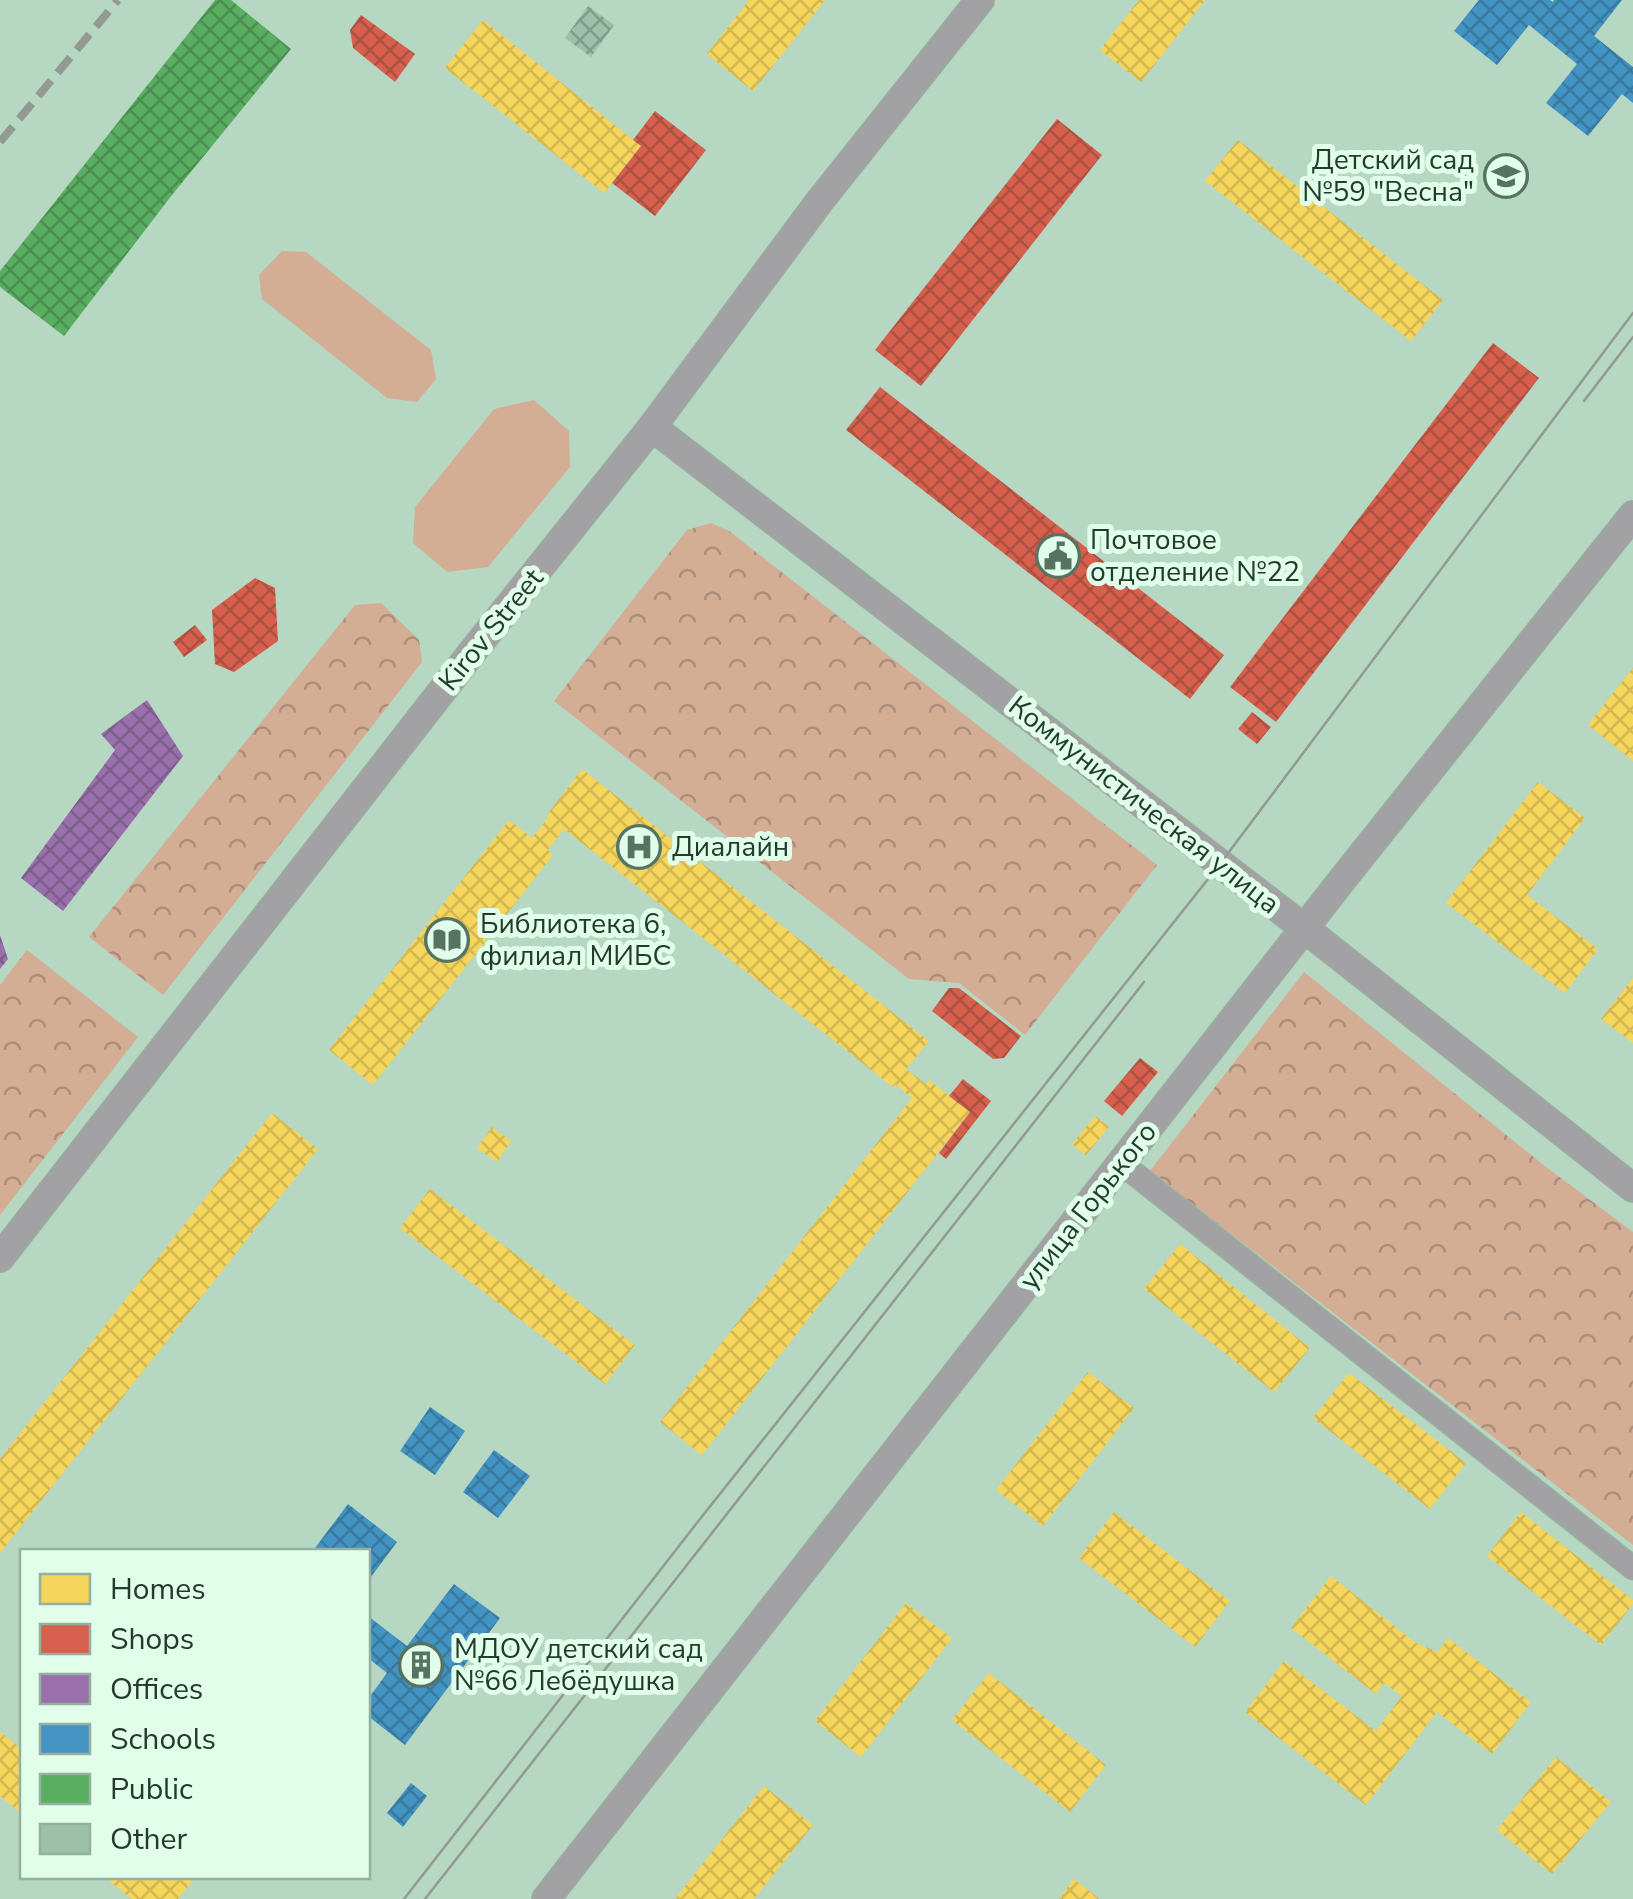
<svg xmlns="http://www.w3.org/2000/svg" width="1633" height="1899" font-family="'Nunito Sans',sans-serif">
	<defs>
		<pattern id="forest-crowns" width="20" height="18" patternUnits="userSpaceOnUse" patternTransform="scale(2.5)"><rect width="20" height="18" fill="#d4ad95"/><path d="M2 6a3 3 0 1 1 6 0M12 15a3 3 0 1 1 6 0" fill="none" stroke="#ac8e7a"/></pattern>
		<pattern id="homes-cross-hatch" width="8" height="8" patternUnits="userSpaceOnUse" patternTransform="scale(2.5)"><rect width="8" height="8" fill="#f6d55c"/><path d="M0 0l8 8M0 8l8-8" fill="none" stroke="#d3b850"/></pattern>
		<pattern id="shops-cross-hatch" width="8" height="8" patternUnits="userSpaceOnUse" patternTransform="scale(2.5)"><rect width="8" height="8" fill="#d6604d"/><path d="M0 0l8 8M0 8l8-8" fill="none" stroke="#ad5040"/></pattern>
		<pattern id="offices-cross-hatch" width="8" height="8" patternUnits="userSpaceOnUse" patternTransform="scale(2.5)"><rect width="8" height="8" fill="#9970ab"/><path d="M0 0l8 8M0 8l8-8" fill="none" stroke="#7c5d8c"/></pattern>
		<pattern id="schools-cross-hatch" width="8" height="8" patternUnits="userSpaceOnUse" patternTransform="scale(2.5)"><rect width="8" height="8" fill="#4393c3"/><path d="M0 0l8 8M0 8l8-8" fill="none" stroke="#38799f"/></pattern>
		<pattern id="public-cross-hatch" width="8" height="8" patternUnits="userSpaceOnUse" patternTransform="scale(2.5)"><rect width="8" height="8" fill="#5aae61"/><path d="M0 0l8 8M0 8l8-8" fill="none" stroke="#4a8f50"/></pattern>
		<pattern id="building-cross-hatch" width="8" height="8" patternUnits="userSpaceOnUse" patternTransform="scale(2.5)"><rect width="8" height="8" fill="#9dc0ab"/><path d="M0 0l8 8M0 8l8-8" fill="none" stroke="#809d8c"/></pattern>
	</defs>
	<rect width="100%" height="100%" fill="#b6d7c2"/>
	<g fill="#d4ad95">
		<polygon points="282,251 306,252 431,350 436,379 417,402 387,398 262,299 259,275"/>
		<polygon points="534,400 569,431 570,467 488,567 447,572 413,543 415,507 494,409"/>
	</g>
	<g fill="url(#forest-crowns)">
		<polygon points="711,523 729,531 1157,865 1025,1035 959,983 909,979 554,701 687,530"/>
		<polygon points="381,603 419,640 422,662 163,995 89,937 355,605"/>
		<polygon points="27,950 138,1037 0,1215 0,985"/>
		<polygon points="1304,972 1546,1167 1633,1232 1633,1545 1150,1171"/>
	</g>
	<g fill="url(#homes-cross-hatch)">
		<polygon points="749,0 825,0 753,91 707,54"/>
		<polygon points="1139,0 1205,0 1141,82 1100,50"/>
		<polygon points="483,20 641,146 604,193 445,68"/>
		<polygon points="1238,140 1443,300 1411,341 1205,181"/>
		<polygon points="1633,668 1633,761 1588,725"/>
		<polygon points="582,769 929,1041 906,1069 926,1084 929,1080 970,1112 702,1455 660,1422 912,1098 895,1084 893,1087 564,829 548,850 553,855 373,1085 329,1050 509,820 532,838 548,818 546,816"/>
		<polygon points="1538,782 1585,818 1527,895 1598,949 1565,993 1446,903"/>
		<polygon points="1633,978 1633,1043 1601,1019"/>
		<polygon points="272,1113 318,1149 0,1553 0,1459"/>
		<polygon points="1095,1116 1109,1127 1086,1155 1072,1144"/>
		<polygon points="492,1127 511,1141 497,1162 477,1148"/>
		<polygon points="430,1189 635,1345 605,1384 400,1228"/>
		<polygon points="1180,1244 1310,1348 1274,1392 1144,1289"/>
		<polygon points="1088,1372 1134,1408 1043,1526 996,1490"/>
		<polygon points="1349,1373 1466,1463 1430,1509 1313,1418"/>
		<polygon points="1114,1512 1230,1601 1195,1647 1079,1558"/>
		<polygon points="1521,1512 1633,1600 1633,1604 1601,1645 1487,1556"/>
		<polygon points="1331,1576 1416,1643 1438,1652 1448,1638 1531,1702 1492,1754 1437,1712 1366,1805 1245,1712 1284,1661 1376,1731 1402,1696 1384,1683 1376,1694 1291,1628"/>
		<polygon points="906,1603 952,1638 861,1757 815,1721"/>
		<polygon points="989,1673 1106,1765 1070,1812 952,1720"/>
		<polygon points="0,1732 22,1749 22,1814 0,1796"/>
		<polygon points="1556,1757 1611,1802 1552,1874 1497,1830"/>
		<polygon points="764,1786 813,1825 754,1899 675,1899"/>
		<polygon points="103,1876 185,1876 192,1881 178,1899 132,1899"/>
		<polygon points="1074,1879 1100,1899 1059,1899"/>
	</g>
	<g fill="url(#shops-cross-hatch)">
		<polygon points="361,15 415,54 395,82 353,48 350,30"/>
		<polygon points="655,111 706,150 655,216 612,183 641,146 633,140"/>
		<polygon points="1057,119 1102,155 921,386 875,350"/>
		<polygon points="1493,343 1539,378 1276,722 1230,687"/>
		<polygon points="880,387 1224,655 1190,699 846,430"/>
		<polygon points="255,578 275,588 278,641 234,672 215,664 212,610"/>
		<polygon points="195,625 207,640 184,657 173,642"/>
		<polygon points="1252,712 1271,727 1257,744 1238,729"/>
		<polygon points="949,988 959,988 1021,1036 1004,1058 993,1059 932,1011"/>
		<polygon points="1140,1058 1158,1072 1122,1116 1104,1101"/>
		<polygon points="963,1079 991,1101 946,1159 939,1153 970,1112 949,1096"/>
	</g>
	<g fill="url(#offices-cross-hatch)">
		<polygon points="147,700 183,756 63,911 21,878 115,750 101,734"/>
		<polygon points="0,935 8,959 0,969"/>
	</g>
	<g fill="url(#schools-cross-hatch)">
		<polygon points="1479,0 1550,0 1553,2 1554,0 1622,0 1594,36 1633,67 1633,103 1622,94 1588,136 1546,103 1577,64 1529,25 1497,65 1454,31"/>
		<polygon points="430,1407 465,1431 435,1475 400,1451"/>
		<polygon points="494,1450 530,1476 498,1518 463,1492"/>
		<polygon points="348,1504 397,1542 368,1581 368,1552 312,1552"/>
		<polygon points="454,1584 500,1618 405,1745 368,1716 368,1699 387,1673 368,1658 368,1616 407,1646"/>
		<polygon points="411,1783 427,1796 403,1827 387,1813"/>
	</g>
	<polygon fill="url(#public-cross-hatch)" points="215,0 231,0 291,49 172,195 64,336 0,287 0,271"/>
	<polygon fill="url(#building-cross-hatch)" points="588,6 614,25 591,57 565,38"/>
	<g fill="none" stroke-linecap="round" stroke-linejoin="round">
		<g stroke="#98b3a2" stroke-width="25">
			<polyline id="minor" points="1121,1163 1633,1568"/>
		</g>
		<g stroke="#98b3a2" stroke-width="30">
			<g id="tertiary">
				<polyline points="652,427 1304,928 1633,1188"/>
				<polyline points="0,1258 477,646 652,427 819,202 980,0"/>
				<polyline points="546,1899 1342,880 1633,515"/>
			</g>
		</g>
		<use href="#minor" stroke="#a2a1a3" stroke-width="22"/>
		<use href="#tertiary" stroke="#a2a1a3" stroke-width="28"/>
		<g stroke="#919b94" stroke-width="2.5">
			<polyline points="1584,401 1633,337"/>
			<polyline points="404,1899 700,1519 1220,864 1633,313"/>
			<polyline points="425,1899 1144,982"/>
		</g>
		<polyline stroke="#919b94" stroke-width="8" stroke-dasharray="20 10" stroke-linecap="butt" points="0,142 118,0"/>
	</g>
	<defs>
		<g id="school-ring" transform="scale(2.25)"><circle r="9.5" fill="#e0feea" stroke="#567261" stroke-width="1.5"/><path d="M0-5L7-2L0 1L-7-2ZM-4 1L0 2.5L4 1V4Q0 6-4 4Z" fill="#567261"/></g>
		<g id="civic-ring" transform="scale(2.25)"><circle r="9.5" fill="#e0feea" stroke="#567261" stroke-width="1.5"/><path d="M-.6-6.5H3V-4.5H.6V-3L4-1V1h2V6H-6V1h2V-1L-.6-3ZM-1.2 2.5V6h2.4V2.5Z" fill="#567261"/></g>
		<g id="hospital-ring" transform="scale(2.25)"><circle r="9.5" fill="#e0feea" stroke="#567261" stroke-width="1.5"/><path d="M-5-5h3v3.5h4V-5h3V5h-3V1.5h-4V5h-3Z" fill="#567261"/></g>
		<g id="library-ring" transform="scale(2.25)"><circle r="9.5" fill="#e0feea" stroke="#567261" stroke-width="1.5"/><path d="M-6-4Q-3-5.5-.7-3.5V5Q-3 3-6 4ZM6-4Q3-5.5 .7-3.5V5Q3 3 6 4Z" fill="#567261"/></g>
		<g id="building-ring" transform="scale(2.25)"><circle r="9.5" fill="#e0feea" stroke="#567261" stroke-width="1.5"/><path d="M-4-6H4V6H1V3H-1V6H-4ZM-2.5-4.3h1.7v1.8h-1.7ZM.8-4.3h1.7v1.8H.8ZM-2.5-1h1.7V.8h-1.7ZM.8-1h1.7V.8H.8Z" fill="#567261"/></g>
	</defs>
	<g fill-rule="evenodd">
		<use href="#school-ring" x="1506" y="176"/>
		<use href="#civic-ring" x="1058" y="556"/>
		<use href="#hospital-ring" x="639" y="847"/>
		<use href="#library-ring" x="447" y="940"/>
		<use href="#building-ring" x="421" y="1665"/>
	</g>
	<g text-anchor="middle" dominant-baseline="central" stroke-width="10" stroke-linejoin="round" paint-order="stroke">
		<g font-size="28" fill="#233c2d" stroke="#e0feea" text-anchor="start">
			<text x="1474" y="160" text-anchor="end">Детский сад<tspan x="1474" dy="32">№59 "Весна"</tspan></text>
			<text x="1090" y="540">Почтовое<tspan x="1090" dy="32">отделение №22</tspan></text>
			<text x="672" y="847">Диалайн</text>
			<text x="480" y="924">Библиотека 6,<tspan x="480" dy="32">филиал МИБС</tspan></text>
			<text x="454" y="1649">МДОУ детский сад<tspan x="454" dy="32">№66 Лебёдушка</tspan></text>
		</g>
		<g font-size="28" fill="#233c2d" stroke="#e0feea">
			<text transform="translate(491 630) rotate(-51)">Kirov Street</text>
			<text transform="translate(1144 805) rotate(38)">Коммунистическая улица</text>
			<text transform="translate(1088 1206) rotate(-52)">улица Горького</text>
		</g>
	</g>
	<rect x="20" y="1549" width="350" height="330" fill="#e0feea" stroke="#94b09e" stroke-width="2.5"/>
	<rect x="40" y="1574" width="50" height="30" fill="#f6d55c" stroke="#94b09e" stroke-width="2.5"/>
	<text x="110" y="1599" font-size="30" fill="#233c2d">Homes</text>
	<rect x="40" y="1624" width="50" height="30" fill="#d6604d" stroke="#94b09e" stroke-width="2.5"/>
	<text x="110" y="1649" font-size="30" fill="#233c2d">Shops</text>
	<rect x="40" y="1674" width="50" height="30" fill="#9970ab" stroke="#94b09e" stroke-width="2.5"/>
	<text x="110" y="1699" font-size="30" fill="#233c2d">Offices</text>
	<rect x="40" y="1724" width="50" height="30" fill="#4393c3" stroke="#94b09e" stroke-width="2.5"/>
	<text x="110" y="1749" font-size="30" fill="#233c2d">Schools</text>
	<rect x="40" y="1774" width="50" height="30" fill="#5aae61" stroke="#94b09e" stroke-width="2.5"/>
	<text x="110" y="1799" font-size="30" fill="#233c2d">Public</text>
	<rect x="40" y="1824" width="50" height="30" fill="#9dc0ab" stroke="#94b09e" stroke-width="2.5"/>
	<text x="110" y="1849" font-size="30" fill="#233c2d">Other</text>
</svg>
